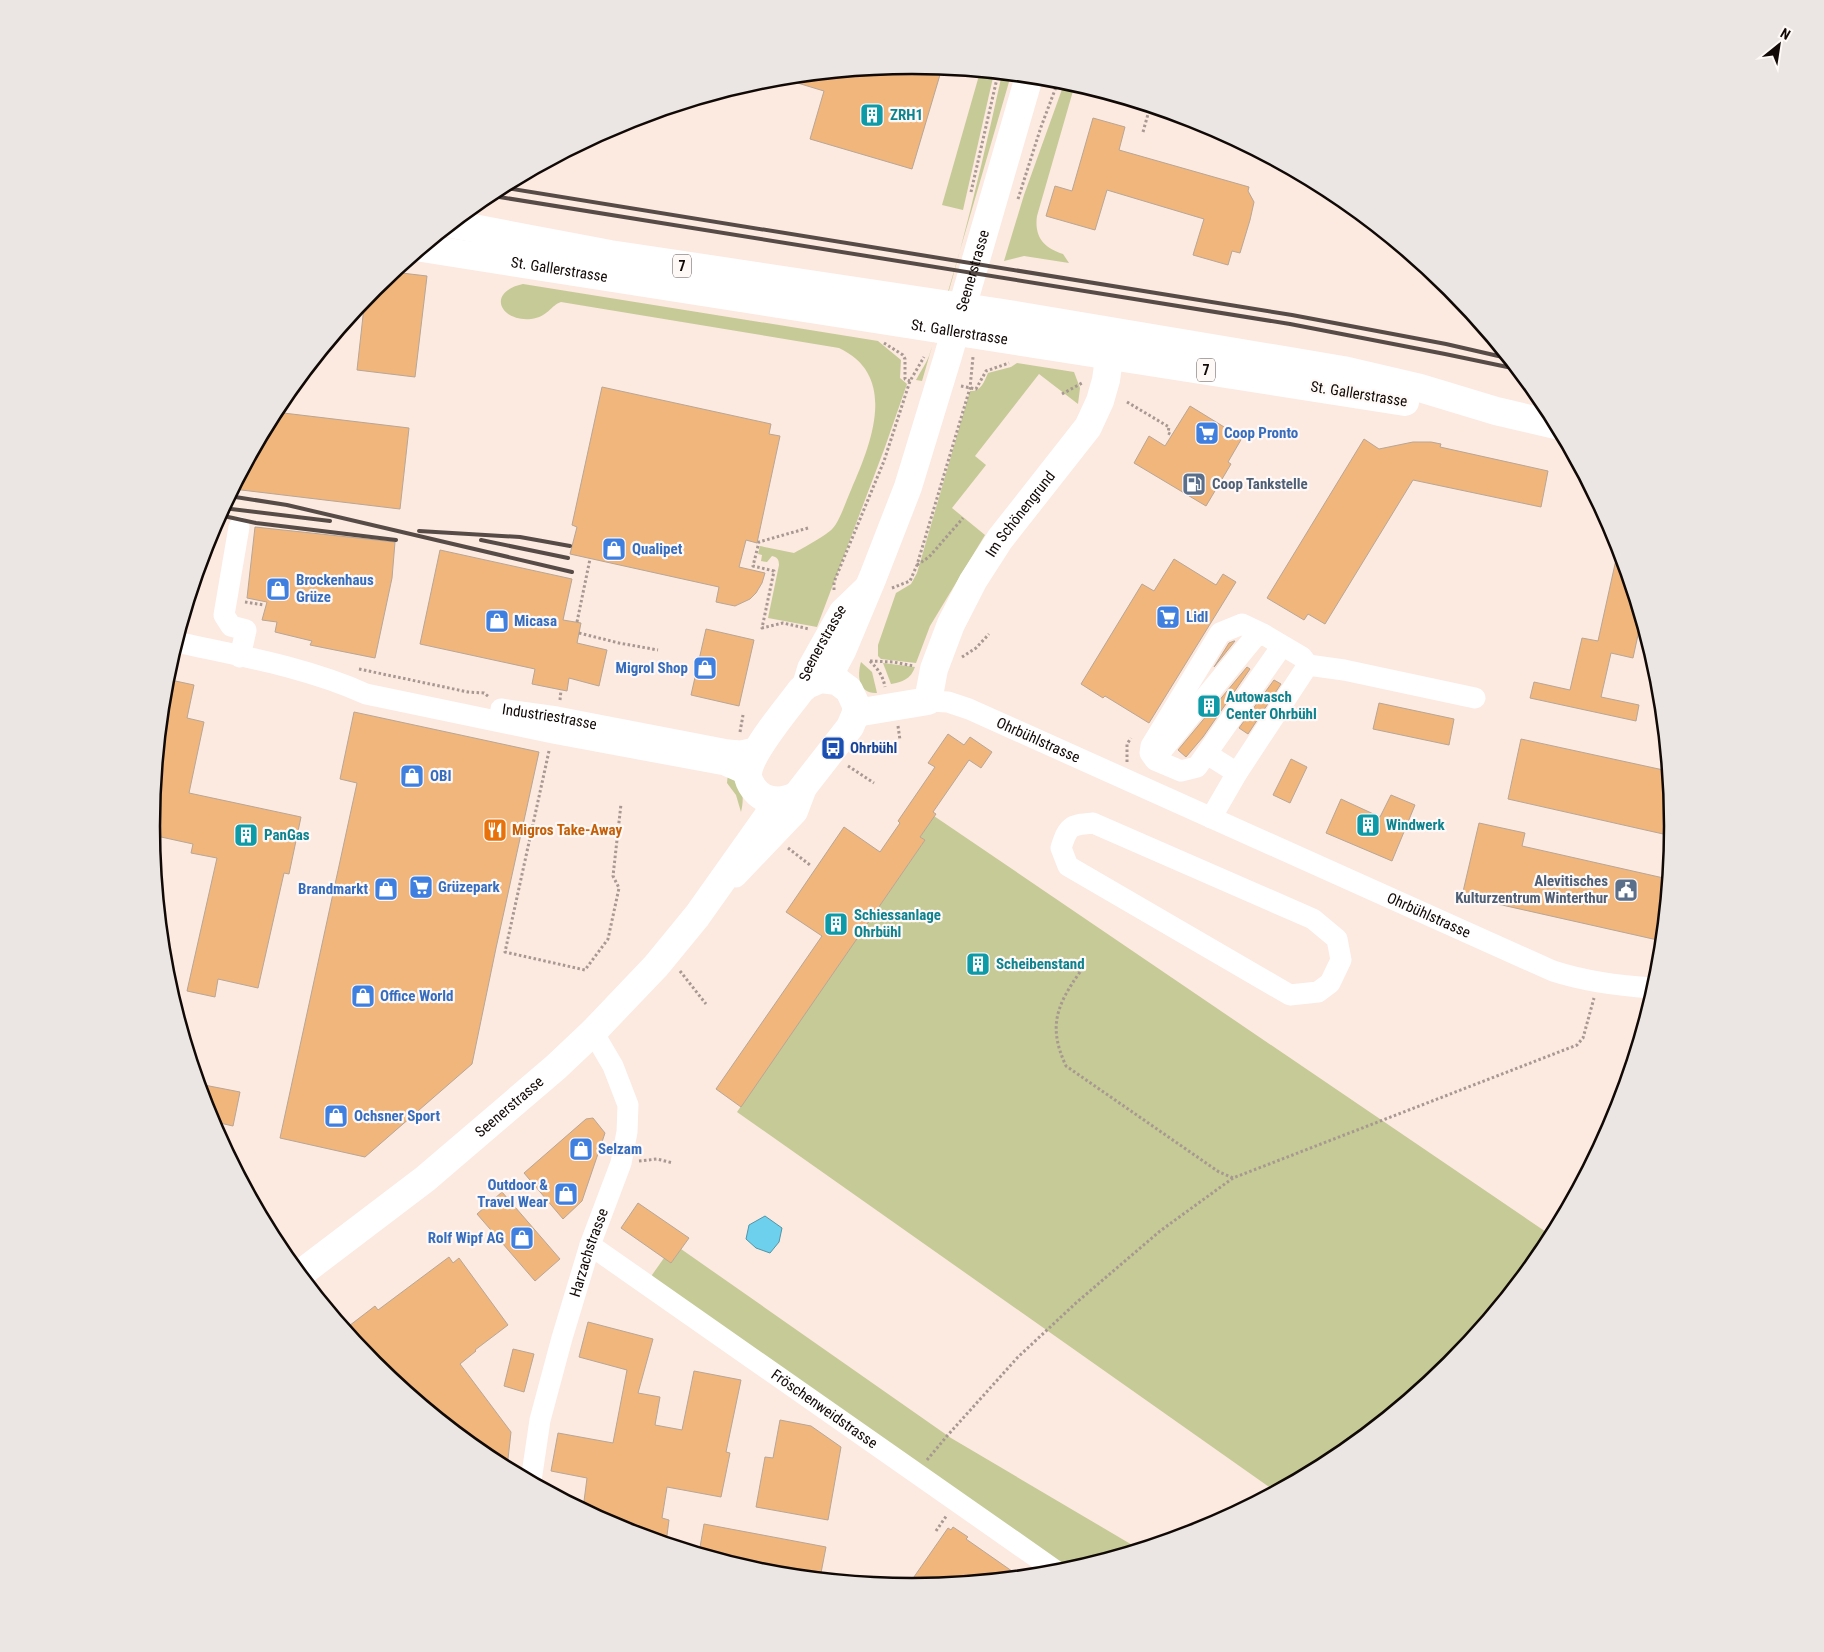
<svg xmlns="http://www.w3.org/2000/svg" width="1824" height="1652" font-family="'Roboto Condensed',sans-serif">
	<rect width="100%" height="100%" fill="#fce9e0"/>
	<g fill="#c5ca96">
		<polygon points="980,72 994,73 963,210 942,205"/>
		<path d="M 1002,74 L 1011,75 L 922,381 L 916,380 C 920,372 926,364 929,356 C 959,264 981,169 1002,74 Z"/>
		<path d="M 1065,81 L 1075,84 L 1037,216 C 1034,237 1044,248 1063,254 L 1069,263 L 1024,256 L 1004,261 L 1024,195 Z"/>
		<path d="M 523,284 L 878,341 L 901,360 L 900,378 L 907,384 L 885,447 L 817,627 L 768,618 L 779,565 C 779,559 777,557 772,556 L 767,562 L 761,561 L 762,555 L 758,554 L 760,546 L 794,553 C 803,548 827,535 833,528 C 839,522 847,499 851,490 C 871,444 899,376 839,348 L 561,302 C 551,305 548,317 531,319 C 500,322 486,292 523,284 Z"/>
		<path d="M 1017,363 L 1074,372 L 1080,388 L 1078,404 L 1039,374 L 975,456 L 986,465 L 952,508 L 985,535 L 930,626 L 916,663 L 881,659 L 878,656 L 878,645 L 896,593 L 911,584 L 917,573 L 970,391 C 981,392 984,382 988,373 L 1011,367 Z"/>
		<path d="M 861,662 L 872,672 L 877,693 C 858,694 857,676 861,662 Z"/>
		<path d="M 883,663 L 915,667 C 911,679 902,682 891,684 Z"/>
		<path d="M 728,773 C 743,782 745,797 741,812 L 736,795 L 727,783 Z"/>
		<polygon points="934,816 1552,1236 1545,1249 1450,1364 1335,1459 1275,1491 737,1112 925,840 920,837"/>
		<polygon points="681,1249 951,1438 1139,1549 1060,1572 656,1292 652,1275 664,1258 671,1263"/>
	</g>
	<polygon fill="#6dd1ed" stroke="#5195a8" points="765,1216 782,1228 779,1242 770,1253 756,1248 746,1239 749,1225"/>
	<g fill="#f1b67c" stroke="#b8a696">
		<polygon points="912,65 942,68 912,169 810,139 824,91 781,78"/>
		<polygon points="1093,118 1125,127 1119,150 1249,187 1248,191 1254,202 1250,220 1240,253 1232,251 1228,265 1193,255 1204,219 1107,190 1095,230 1046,216 1055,186 1072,191"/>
		<polygon points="393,272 427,276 415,377 357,370 365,298 374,288"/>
		<polygon points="602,387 771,424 769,434 780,436 757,543 746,540 739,567 765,573 762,583 756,593 750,599 735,606 716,602 719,587 570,554 577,527 572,525"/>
		<polygon points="1190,406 1242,438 1228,462 1231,464 1206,506 1134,463 1149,436 1165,446"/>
		<polygon points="275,412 409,428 400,509 233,489"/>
		<polygon points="1364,439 1379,449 1413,442 1431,442 1441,444 1440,447 1548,471 1541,507 1413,480 1325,624 1308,614 1304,620 1267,598"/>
		<polygon points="255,527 395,542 392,578 375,658 310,645 312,641 275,632 277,622 262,620 267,602 247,598"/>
		<polygon points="1619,546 1641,621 1633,658 1611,653 1601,697 1639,705 1636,721 1530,698 1534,682 1570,690 1582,638 1598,641"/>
		<polygon points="440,550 572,579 563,620 581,623 577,643 607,650 599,686 569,678 567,691 532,684 535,669 420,644"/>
		<polygon points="1174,559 1216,585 1223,574 1236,582 1149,723 1105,696 1103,698 1081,684 1142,584 1154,591"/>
		<polygon points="706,629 754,640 739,706 691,695"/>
		<polygon points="1234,641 1235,641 1214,667 1229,643"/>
		<polygon points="1247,667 1250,669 1203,737 1186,757 1178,750"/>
		<polygon points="166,679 194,685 187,718 204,722 189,793 301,817 289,874 284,873 258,988 218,979 215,997 187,991 217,858 191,853 193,844 152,835 151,826"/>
		<polygon points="1274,680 1281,684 1248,734 1239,728"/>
		<polygon points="1379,703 1454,719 1449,745 1373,729"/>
		<polygon points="354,712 539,752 496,948 472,1064 365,1157 280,1138 357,783 340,779"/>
		<polygon points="948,734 964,745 970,737 992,752 981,768 969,760 933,812 936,814 920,837 925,840 741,1107 716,1089 822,936 786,912 844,827 880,852 900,823 898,821 935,767 928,763"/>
		<polygon points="1521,739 1668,771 1673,826 1672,836 1508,799"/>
		<polygon points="1291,759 1307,767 1290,803 1273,795"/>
		<polygon points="1391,795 1415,805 1392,861 1326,833 1341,799 1380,817"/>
		<polygon points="1479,823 1525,833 1522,846 1668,879 1662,941 1462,896"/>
		<polygon points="199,1084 240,1092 233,1126 211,1121"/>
		<polygon points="593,1118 605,1133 582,1201 563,1219 524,1173 586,1119"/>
		<polygon points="502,1192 560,1259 535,1281 477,1214"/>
		<polygon points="638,1203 689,1238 671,1263 621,1228"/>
		<polygon points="449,1257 453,1263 459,1258 508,1325 475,1350 476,1351 460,1364 511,1432 507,1468 489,1459 374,1364 345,1329 375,1306 378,1310"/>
		<polygon points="588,1322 653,1339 638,1393 660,1397 655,1425 682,1430 694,1371 741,1380 726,1452 730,1453 721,1497 667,1487 662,1518 669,1520 666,1543 621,1529 583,1509 587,1478 551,1471 558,1433 613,1443 627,1370 579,1357"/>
		<polygon points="513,1349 534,1354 524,1392 504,1386"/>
		<polygon points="780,1420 811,1426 841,1447 828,1520 756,1507 765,1457 773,1458"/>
		<polygon points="704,1524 826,1547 820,1578 763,1572 699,1553"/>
		<polygon points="953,1527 968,1537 966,1539 1019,1576 907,1587 948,1528 951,1530"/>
	</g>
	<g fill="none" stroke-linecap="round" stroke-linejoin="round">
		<g stroke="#a79891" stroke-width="3" stroke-dasharray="2.5 2.5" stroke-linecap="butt">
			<polyline points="1143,132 1150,107"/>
			<polyline points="971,192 998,74"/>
			<polyline points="1018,199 1041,127 1059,79"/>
			<polyline points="884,343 903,355 905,359 905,379 910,381"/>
			<polyline points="961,386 976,389 986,371 1009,363"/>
			<polyline points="1062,394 1082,383"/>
			<polyline points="1127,402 1169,427 1168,433 1172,435"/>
			<polyline points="808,528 759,542 753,566 774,571 762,628 783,623 809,629"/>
			<polyline points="917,565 929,557 963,518"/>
			<polyline points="892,588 910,581 917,565 970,388 973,357"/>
			<polyline points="834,590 834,582 884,461 910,381 924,357"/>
			<polyline points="245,602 264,605"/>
			<polyline points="577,622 590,559"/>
			<polyline points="579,633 619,643 658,650"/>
			<polyline points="962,657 976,648 989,634"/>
			<path d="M 870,661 C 878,669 883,676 885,687"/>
			<polyline points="870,661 893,662 914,666"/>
			<polyline points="359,669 468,692 484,693 489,697"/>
			<polyline points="560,700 561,690"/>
			<polyline points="898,726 900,740"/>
			<polyline points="740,732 743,715"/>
			<polyline points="549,751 505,952 585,970 608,939 619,888 613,876 621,804"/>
			<polyline points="1127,762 1127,744 1131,738"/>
			<polyline points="848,766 874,783"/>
			<polyline points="788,848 810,865"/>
			<polyline points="680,971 706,1004"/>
			<path d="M 1080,972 C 1056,1006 1048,1027 1066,1066 L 1219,1172 L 1233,1178"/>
			<polyline points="639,1161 657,1159 673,1163"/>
			<polyline points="927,1460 947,1436 1018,1357 1077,1302 1160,1231 1233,1178 1577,1045 1583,1038 1594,998"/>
			<polyline points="936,1531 947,1515"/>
		</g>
		<g stroke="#fff" stroke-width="21">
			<polyline points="239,527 224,615 231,626 246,630 240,657"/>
			<polyline points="1263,634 1242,624 1220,633 1151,746 1150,753 1155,760 1181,771 1197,767 1282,646"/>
			<path d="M 176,642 C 240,656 306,667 366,694 L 553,733 L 725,765 L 748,775"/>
			<path id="s1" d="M 801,690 L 808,667 L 840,610 L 866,585"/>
			<path id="s2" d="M 928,701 L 948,702 L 969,709 L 1553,971 C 1587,982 1619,986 1654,988"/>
			<path id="s3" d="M 501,709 L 557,717 L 728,750 L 741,751 L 759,747"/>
			<polyline points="1162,750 1254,638 1263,634 1302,657 1308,665"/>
			<polyline points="1207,754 1237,773"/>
			<polyline points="1211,818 1237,773 1308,665 1344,670 1475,698"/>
			<path d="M 1093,823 L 1313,919 L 1337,939 L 1341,960 L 1330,983 L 1318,992 L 1290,995 L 1068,866 L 1061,848 C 1068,826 1070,825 1093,823 Z"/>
			<polyline points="736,877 797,813 808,784"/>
			<path id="s4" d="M 590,1245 L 1059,1573"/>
			<path id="s5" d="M 531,1481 L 540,1420 L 562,1338 L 590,1245 L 621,1163 L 627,1132 L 628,1105 L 613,1066 L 593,1032"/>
		</g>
		<g stroke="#fff" stroke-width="28">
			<polyline points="452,224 610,254 1003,313 1343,370 1420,388 1496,411 1556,425"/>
			<path id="s6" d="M 422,248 L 1405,402"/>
			<path id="s7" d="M 821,679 L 834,666 L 842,651 L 873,577 L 908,487 L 948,356 L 1029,77"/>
			<path d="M 821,679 L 837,681 L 849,690 L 856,705 L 856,713 L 850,727 L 797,795 C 786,801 775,803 763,797 C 756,793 749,784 748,776 C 747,755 788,708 801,690 L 807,685 Z"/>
			<path id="s8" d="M 856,713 L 928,701 L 934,669 L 951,624 L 973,581 L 1000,539 L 1088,427 L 1100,401 L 1106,380 L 1112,337"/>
			<path id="s9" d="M 300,1274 L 425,1179 L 556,1067 L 593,1032 L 656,966 L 697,916 L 770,813 L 782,801"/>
		</g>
		<g stroke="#574b47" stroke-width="4">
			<polyline points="500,187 1292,315 1446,344 1507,358"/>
			<polyline points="487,195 1290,324 1445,354 1517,369"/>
			<polyline points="229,496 287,505 572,572"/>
			<polyline points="223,508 330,521"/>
			<polyline points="219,515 256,523 396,540"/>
			<polyline points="419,531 520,537 570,546"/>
			<polyline points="481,540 568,558"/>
		</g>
	</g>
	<defs>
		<g id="building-square" transform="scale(1.25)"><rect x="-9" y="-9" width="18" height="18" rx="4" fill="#0f9aa8" stroke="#fef9f7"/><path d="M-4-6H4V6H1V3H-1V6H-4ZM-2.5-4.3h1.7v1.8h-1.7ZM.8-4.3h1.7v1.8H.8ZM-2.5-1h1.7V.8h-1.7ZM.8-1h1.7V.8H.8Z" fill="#fff"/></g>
		<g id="supermarket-square" transform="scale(1.25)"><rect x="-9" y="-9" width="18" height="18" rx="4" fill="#3f7fe0" stroke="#fef9f7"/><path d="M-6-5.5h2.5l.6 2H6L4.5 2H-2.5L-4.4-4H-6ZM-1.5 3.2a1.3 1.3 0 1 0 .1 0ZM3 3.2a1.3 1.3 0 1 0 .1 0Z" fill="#fff"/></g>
		<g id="fuel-square" transform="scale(1.25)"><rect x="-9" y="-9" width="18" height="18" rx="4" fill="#5c6f8a" stroke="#fef9f7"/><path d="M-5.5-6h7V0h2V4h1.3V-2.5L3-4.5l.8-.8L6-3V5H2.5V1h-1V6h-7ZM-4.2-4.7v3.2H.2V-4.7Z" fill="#fff"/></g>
		<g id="shop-square" transform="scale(1.25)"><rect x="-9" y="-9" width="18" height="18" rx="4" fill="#3f7fe0" stroke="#fef9f7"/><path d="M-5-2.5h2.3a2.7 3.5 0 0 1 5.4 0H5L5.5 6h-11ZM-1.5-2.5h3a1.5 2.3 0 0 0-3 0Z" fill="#fff"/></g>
		<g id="bus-square" transform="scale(1.25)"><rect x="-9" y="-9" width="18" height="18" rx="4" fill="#1a4fb4" stroke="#fef9f7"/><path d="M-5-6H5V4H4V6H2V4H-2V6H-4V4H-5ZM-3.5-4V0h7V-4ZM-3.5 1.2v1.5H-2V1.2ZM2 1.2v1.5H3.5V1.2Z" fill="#fff"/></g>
		<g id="restaurant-square" transform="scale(1.25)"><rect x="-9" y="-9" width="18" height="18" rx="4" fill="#e8710a" stroke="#fef9f7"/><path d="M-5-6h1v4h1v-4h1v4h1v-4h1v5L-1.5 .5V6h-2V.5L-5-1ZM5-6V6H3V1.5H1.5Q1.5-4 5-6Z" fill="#fff"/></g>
		<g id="civic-square" transform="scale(1.25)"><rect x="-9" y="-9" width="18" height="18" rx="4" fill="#5c6f8a" stroke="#fef9f7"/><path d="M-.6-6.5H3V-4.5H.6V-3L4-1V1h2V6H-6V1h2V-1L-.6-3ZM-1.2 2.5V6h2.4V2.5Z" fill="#fff"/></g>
	</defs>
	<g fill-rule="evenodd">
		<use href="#building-square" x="872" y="115"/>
		<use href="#supermarket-square" x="1207" y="433"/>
		<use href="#fuel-square" x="1194" y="484"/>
		<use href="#shop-square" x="614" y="549"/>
		<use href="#shop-square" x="278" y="589"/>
		<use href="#supermarket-square" x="1168" y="617"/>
		<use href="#shop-square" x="497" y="621"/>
		<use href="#shop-square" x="705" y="668"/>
		<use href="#building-square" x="1209" y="706"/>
		<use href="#bus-square" x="833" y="748"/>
		<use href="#shop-square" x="412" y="776"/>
		<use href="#building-square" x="1368" y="825"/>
		<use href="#restaurant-square" x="495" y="830"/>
		<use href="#building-square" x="246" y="835"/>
		<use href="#supermarket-square" x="421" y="887"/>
		<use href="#shop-square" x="386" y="889"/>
		<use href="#civic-square" x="1626" y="890"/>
		<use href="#building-square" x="836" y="924"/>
		<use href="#building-square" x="978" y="964"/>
		<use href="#shop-square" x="363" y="996"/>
		<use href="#shop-square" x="336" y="1116"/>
		<use href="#shop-square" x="581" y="1149"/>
		<use href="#shop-square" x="566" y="1194"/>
		<use href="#shop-square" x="522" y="1238"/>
	</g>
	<g text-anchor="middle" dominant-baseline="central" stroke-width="4.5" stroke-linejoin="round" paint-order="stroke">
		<g fill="#fef9f7" stroke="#58514e" stroke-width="1">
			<rect x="673" y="254.5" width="18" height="23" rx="4"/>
			<rect x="1197" y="358.5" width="18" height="23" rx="4"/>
		</g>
		<g font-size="14" font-weight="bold" fill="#110906">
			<text x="682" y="266">7</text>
			<text x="1206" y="370">7</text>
		</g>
		<g font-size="15" font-weight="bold" fill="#0d838f" stroke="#fef9f7" text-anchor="start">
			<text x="890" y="115">ZRH1</text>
			<text x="1226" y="697">Autowasch<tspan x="1226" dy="17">Center Ohrbühl</tspan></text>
			<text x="1386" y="825">Windwerk</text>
			<text x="264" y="835">PanGas</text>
			<text x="854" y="915">Schiessanlage<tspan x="854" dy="17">Ohrbühl</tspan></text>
			<text x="996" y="964">Scheibenstand</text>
		</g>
		<g font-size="15" fill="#110906" stroke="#fef9f7">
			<text stroke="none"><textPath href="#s6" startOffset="139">St. Gallerstrasse</textPath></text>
			<text stroke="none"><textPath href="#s7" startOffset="438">Seenerstrasse</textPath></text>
			<text stroke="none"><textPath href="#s6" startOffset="544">St. Gallerstrasse</textPath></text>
			<text transform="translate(1359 394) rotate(9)">St. Gallerstrasse</text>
			<text stroke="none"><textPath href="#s8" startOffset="284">Im Schönengrund</textPath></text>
			<text stroke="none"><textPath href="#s1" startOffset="52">Seenerstrasse</textPath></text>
			<text stroke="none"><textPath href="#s3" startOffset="49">Industriestrasse</textPath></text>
			<text stroke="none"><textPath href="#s2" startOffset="118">Ohrbühlstrasse</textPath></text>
			<text stroke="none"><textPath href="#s2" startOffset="546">Ohrbühlstrasse</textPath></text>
			<text stroke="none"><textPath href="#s9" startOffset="268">Seenerstrasse</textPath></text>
			<text stroke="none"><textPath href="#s5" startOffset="236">Harzachstrasse</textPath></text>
			<text stroke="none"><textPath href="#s4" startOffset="286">Fröschenweidstrasse</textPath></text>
		</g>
		<g font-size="15" font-weight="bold" fill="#366cbe" stroke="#fef9f7" text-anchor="start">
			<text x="1224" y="433">Coop Pronto</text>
			<text x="632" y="549">Qualipet</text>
			<text x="296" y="580">Brockenhaus<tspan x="296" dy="17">Grüze</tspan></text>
			<text x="1186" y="617">Lidl</text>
			<text x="514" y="621">Micasa</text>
			<text x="688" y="668" text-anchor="end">Migrol Shop</text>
			<text x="430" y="776">OBI</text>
			<text x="438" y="887">Grüzepark</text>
			<text x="368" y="889" text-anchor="end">Brandmarkt</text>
			<text x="380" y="996">Office World</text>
			<text x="354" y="1116">Ochsner Sport</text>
			<text x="598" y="1149">Selzam</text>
			<text x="548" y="1185" text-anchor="end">Outdoor &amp;<tspan x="548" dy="17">Travel Wear</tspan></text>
			<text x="504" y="1238" text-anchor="end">Rolf Wipf AG</text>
		</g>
		<g font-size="15" font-weight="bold" fill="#4e5e75" stroke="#fef9f7" text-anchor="start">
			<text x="1212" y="484">Coop Tankstelle</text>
			<text x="1608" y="881" text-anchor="end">Alevitisches<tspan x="1608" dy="17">Kulturzentrum Winterthur</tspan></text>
		</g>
		<g font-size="15" font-weight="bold" fill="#164399" stroke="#fef9f7" text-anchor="start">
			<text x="850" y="748">Ohrbühl</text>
		</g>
		<g font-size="15" font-weight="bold" fill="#c56008" stroke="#fef9f7" text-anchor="start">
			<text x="512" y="830">Migros Take-Away</text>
		</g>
	</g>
	<path d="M0 0H1824V1652H0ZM160 826a752 752 0 1 1 1504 0a752 752 0 1 1-1504 0Z" fill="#ebe6e4" fill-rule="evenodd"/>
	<path fill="none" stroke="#110906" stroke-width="2.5" d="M160 826a752 752 0 1 1 1504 0a752 752 0 1 1-1504 0Z"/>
	<g transform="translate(1779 45) rotate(30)" stroke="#fef9f7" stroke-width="4" paint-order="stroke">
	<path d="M0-4L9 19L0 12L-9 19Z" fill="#110906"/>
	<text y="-8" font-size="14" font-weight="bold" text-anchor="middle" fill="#110906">N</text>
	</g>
</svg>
